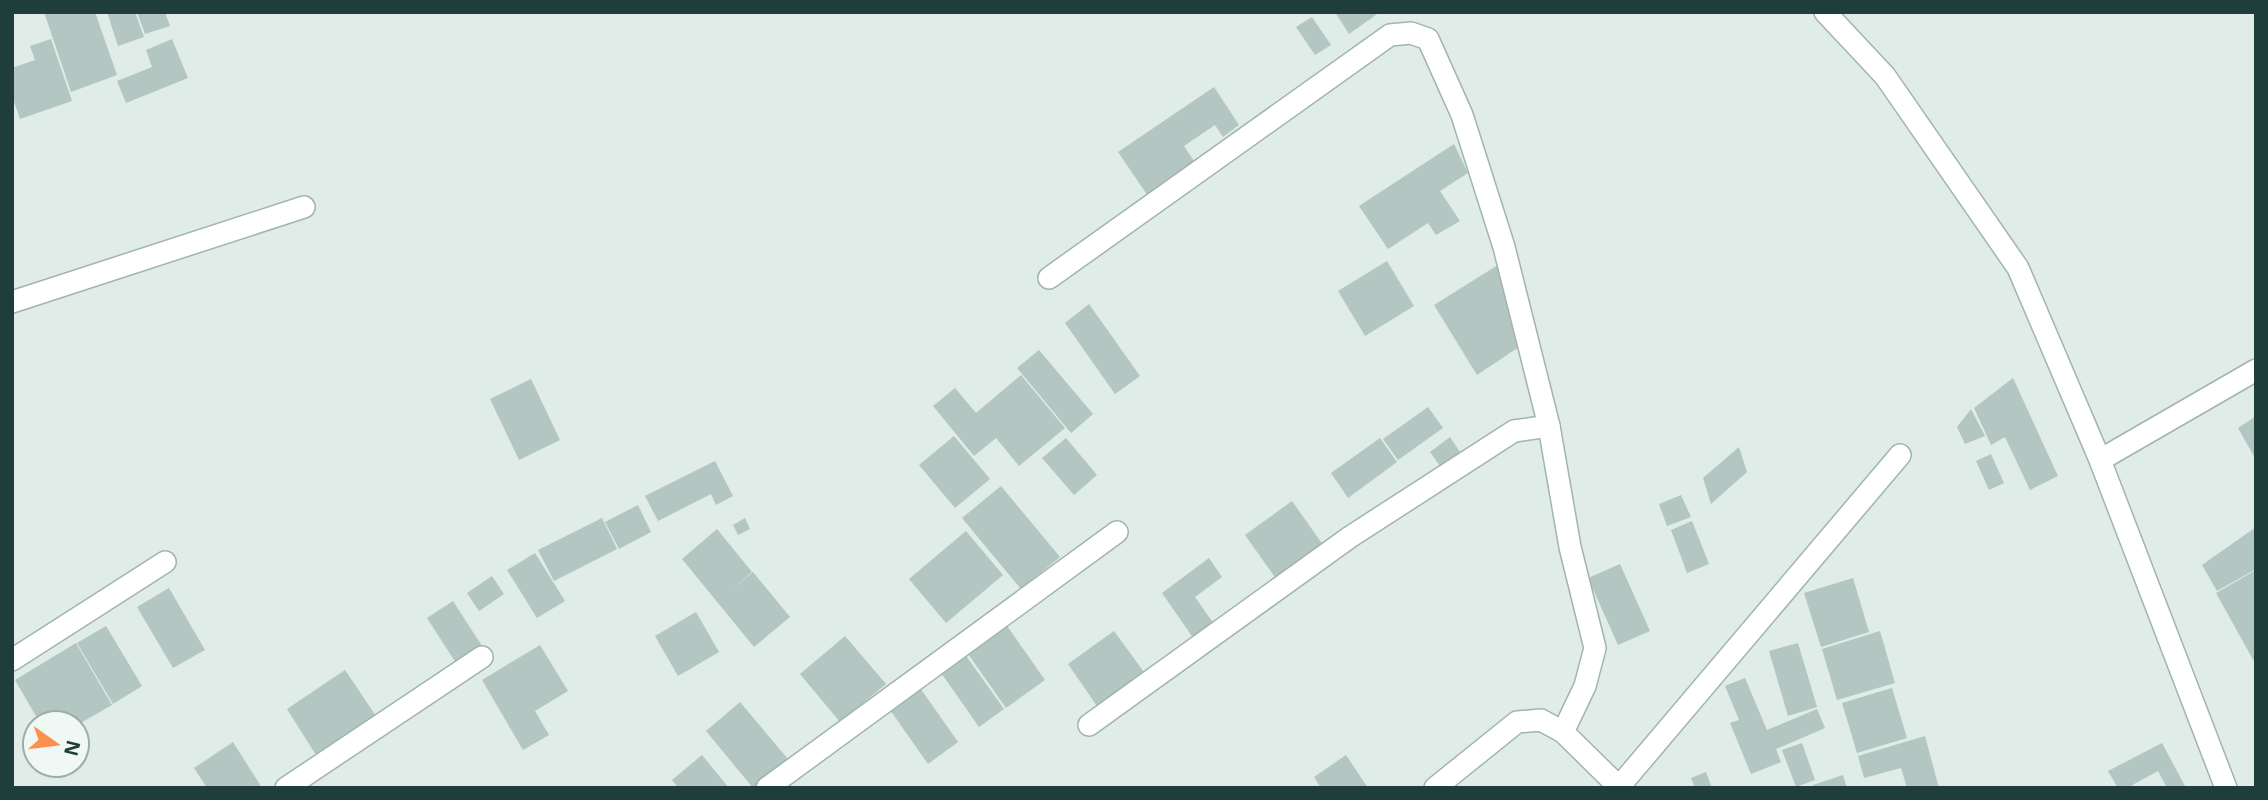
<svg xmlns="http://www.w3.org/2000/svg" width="2268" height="800" font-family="'Open Sans',sans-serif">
	<rect width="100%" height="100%" fill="#dfece8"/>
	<g fill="#b4c6c1">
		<polygon points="44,12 95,12 117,75 71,92"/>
		<polygon points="107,12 135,12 144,37 118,46"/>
		<polygon points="137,12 165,12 170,26 145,34"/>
		<polygon points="1335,12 1380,12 1349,34"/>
		<polygon points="1312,17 1331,45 1315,55 1296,27"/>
		<polygon points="51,39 72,101 20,119 12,96 12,68 35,60 30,46"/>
		<polygon points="172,39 188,78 126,103 117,81 152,67 146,50"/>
		<polygon points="1214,87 1239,125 1223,137 1215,125 1184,146 1196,164 1148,196 1118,152"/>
		<polygon points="1454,144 1468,173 1440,191 1460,221 1436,235 1428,223 1388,249 1359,206"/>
		<polygon points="1387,261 1414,306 1365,336 1338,291"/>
		<polygon points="1501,263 1522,345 1477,375 1434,305"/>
		<polygon points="1089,304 1140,376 1115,394 1065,323"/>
		<polygon points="1039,350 1093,414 1071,433 1017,368"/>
		<polygon points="1021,375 1065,428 1019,466 996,438 974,456 933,406 955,388 976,413"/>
		<polygon points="2013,378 2058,476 2030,490 2005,437 1991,445 1974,408"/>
		<polygon points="531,379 560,440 519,460 490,399"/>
		<polygon points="1428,407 1443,428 1398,460 1383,439"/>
		<polygon points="1971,409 1985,436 1965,444 1957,427"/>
		<polygon points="2256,416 2256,460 2238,428"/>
		<polygon points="954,436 990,479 955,508 919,465"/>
		<polygon points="1450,437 1460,452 1440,466 1430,452"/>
		<polygon points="1066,438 1097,475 1074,495 1042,458"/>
		<polygon points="1380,438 1397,462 1348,498 1331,473"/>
		<polygon points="1739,447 1747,472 1711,504 1703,478"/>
		<polygon points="1991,454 2004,483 1989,490 1976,461"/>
		<polygon points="715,461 733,496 716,505 711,494 658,521 645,496"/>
		<polygon points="1001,486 1060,557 1021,589 962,518"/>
		<polygon points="1681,495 1691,517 1667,526 1659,504"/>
		<polygon points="1292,501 1326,549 1279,583 1245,535"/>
		<polygon points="638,505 651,532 619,549 605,522"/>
		<polygon points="602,518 617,549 554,581 538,550"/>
		<polygon points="745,518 750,529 738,535 733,525"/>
		<polygon points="1692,521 1709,564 1687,573 1671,530"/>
		<polygon points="2256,527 2256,569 2217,591 2202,565"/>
		<polygon points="717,529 752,572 730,591 753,572 790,617 754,647 682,559"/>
		<polygon points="966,531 1003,575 946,623 909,579"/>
		<polygon points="535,553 565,601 537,618 507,570"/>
		<polygon points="1209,558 1222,577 1195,597 1214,624 1194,639 1162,593"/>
		<polygon points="1620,564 1650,631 1618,645 1588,578"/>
		<polygon points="2256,570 2256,665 2216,593"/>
		<polygon points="492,576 504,594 479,611 467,593"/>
		<polygon points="1853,578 1869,632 1821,647 1804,593"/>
		<polygon points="169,588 205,650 173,668 137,607"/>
		<polygon points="453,601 482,646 456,663 427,618"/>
		<polygon points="696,612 719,652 678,676 655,636"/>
		<polygon points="1005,623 1045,680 1006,708 966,651"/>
		<polygon points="106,626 142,686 113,704 77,643"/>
		<polygon points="1114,631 1146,675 1099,709 1068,664"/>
		<polygon points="1880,631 1895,683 1837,700 1822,649"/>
		<polygon points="845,636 886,684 840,722 800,674"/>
		<polygon points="76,643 112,705 77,725 77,723 40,723 15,680"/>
		<polygon points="1798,643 1817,707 1788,716 1769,651"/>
		<polygon points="540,645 568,691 535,711 549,735 523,750 482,680"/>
		<polygon points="964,653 1004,709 979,727 939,670"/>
		<polygon points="345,670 376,716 316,755 287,709"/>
		<polygon points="1745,678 1767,730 1817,709 1825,728 1776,749 1781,762 1751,774 1730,723 1739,720 1725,686"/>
		<polygon points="918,685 958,742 928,764 888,707"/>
		<polygon points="1892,688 1907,738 1857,753 1842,703"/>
		<polygon points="740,702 788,759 753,788 706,731"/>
		<polygon points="1925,736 1939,788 1907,788 1901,768 1864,778 1858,756"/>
		<polygon points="233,742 262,788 207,788 194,768"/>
		<polygon points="1802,743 1815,780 1796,787 1782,750"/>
		<polygon points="2162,743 2186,788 2167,788 2158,771 2127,788 2118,788 2108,771"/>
		<polygon points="702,755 729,788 678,788 672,780"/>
		<polygon points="1346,755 1368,788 1321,788 1314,777"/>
		<polygon points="1706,772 1712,788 1695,788 1691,778"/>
		<polygon points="1843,775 1847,788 1814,788 1813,785"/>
	</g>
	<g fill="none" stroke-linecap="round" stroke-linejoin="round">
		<g stroke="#a2b4b0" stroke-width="24">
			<g id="street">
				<polyline points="1825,12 1885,76 2018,268 2100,460 2226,788"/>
				<polyline points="1049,278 1390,35 1411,33 1428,39 1462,115 1504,247 1549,426 1570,547 1595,648 1585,686 1563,732"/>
				<polyline points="12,302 304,207"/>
				<polyline points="2100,460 2256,370"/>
				<polyline points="12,660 165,562"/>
				<polyline points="1089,725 1350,537 1514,431 1549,426"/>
				<polyline points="286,788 482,657"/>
				<polyline points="767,788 1117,532"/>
				<polyline points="1435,788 1517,722 1541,720 1563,732 1620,788"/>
				<polyline points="1618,788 1900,455"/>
			</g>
		</g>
		<use href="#street" stroke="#fff" stroke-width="21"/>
	</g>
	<rect width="2268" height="800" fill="none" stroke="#1f3d39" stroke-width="28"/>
	<g transform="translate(56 744) rotate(104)"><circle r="33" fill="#f0f8f5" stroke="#9cadaa" stroke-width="2"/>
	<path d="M0-5L12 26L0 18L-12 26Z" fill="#fb904e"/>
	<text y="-10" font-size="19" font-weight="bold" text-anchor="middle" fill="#1f3d39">N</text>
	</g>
</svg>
